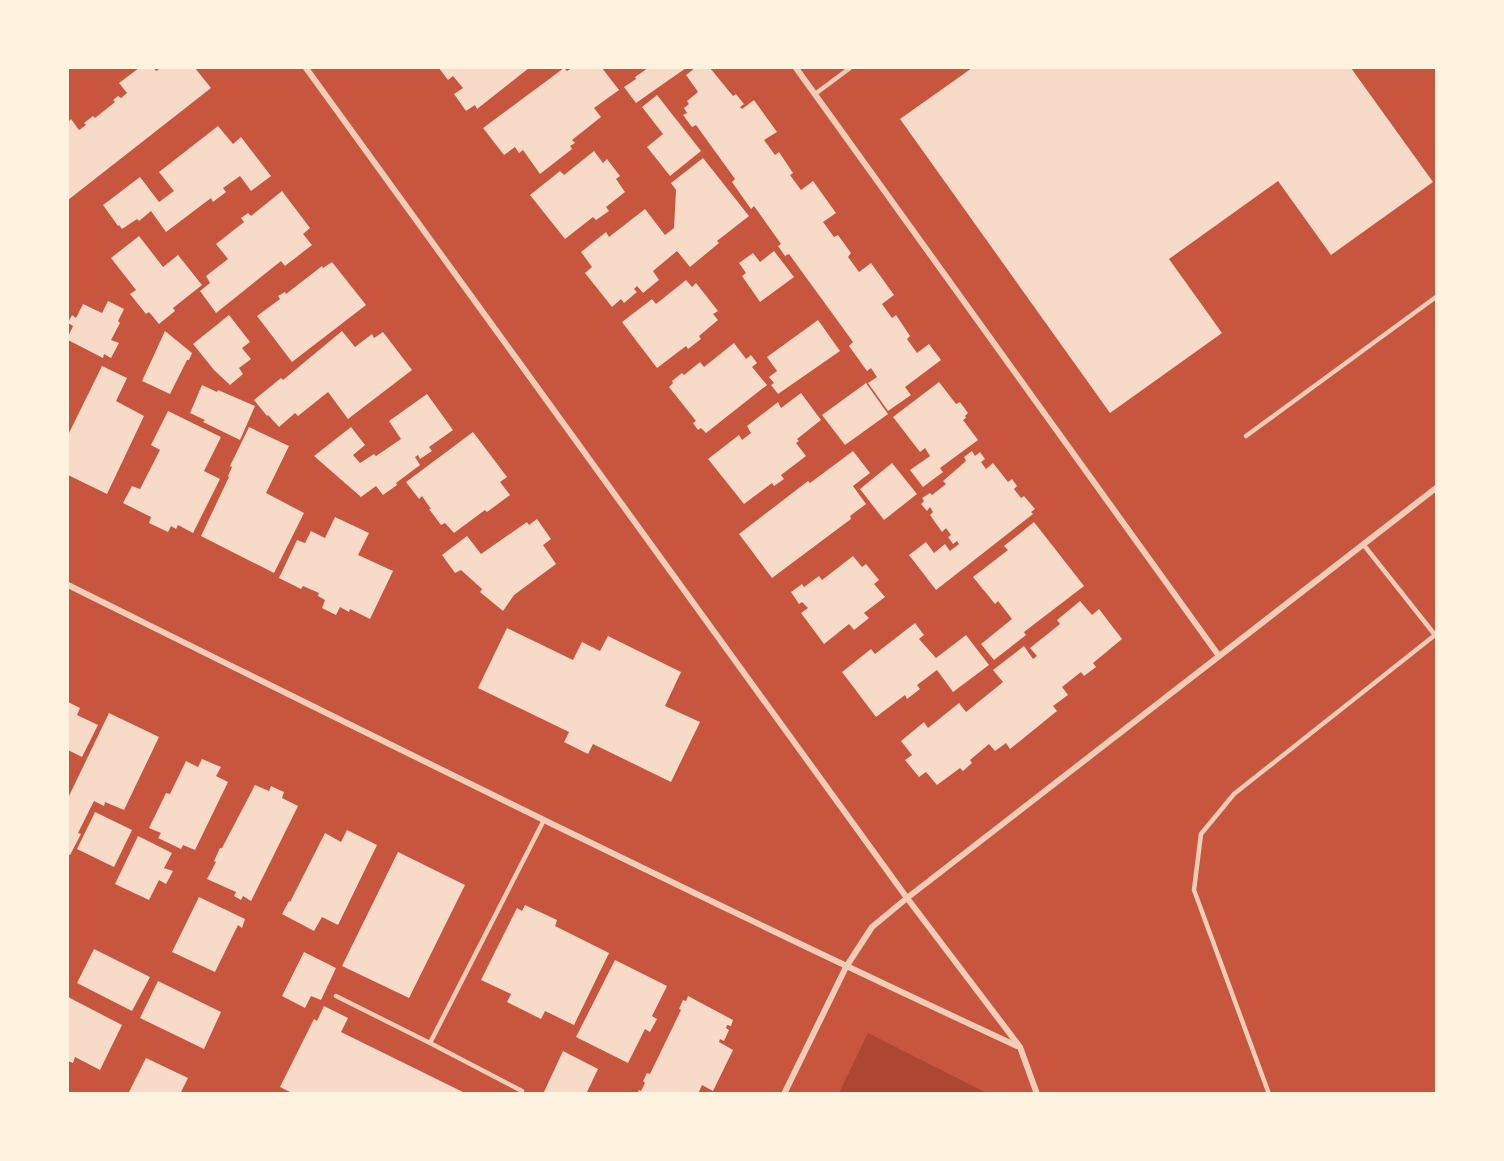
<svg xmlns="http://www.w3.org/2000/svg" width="1504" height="1161" font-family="'Roboto Condensed',sans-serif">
	<rect width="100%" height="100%" fill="#c8553d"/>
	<polygon fill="#ae4732" points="868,1033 985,1092 985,1093 839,1093"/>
	<g fill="#f7dbc8">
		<polygon points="139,68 154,68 156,71 161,68 195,68 211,88 68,200 68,122 71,119 79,130 86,125 84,123 93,116 95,118 115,102 113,100 118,96 121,98 127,93 119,83"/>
		<polygon points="439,68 529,68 477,109 475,105 466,111 454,94 463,88 453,76 448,80"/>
		<polygon points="564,68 567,71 572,68 602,68 619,90 594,108 601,117 572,140 575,143 570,146 572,149 540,174 523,150 519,153 515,147 504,155 483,128"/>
		<polygon points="648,68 686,68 636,103 624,87 636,79 635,77"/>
		<polygon points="695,68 710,68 733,96 736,94 744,104 740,107 742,109 754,100 777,132 764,140 775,155 779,152 793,173 790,175 801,190 813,181 836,213 823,222 834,237 838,235 851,253 848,257 859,272 871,263 894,295 882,304 892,318 896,315 910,336 907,339 917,353 929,344 941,360 905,387 911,395 888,411 868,383 877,377 871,368 867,371 849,346 853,342 789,254 785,256 778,246 781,244 754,206 751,209 732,182 735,179 696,125 692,127 683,115 687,113 684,108 689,104 687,101 698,92 686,75"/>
		<polygon points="972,68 1351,68 1433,182 1331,255 1278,181 1169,259 1222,333 1110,413 900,119"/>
		<polygon points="657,95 701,151 670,176 647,147 663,134 642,107"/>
		<polygon points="218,126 233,144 241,137 271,176 251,191 240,176 223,188 226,192 213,202 211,198 166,232 151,211 139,221 137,219 122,229 119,225 118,226 103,205 140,177 159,202 174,191 159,172"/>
		<polygon points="594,151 603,163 607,159 620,176 616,179 625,192 606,207 609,211 596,220 593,217 565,239 530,195 560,171 564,175"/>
		<polygon points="703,158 749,216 717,241 719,243 690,267 677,251 653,271 659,280 643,293 637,286 634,289 637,292 624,303 621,299 612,307 585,273 592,267 581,252 606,232 609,237 645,209 665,235 674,228 676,190 671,183"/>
		<polygon points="282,191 310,228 303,234 312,245 285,266 281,261 216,313 200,291 210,283 206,276 228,259 216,244 244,222 241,218 248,213 251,216"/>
		<polygon points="139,236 163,267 178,255 202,285 173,308 175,311 159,324 149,312 146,314 130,294 136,290 111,258"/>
		<polygon points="774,251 794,277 760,302 742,276 746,273 739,263 753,253 760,262"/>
		<polygon points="332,262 366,305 292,362 257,316 280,299 278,296 285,292 286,294 322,266 323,268"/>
		<polygon points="686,280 692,287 696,283 718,311 713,314 718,320 699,336 701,339 688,349 686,346 657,368 622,322 652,299 656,304"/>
		<polygon points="108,301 124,309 118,321 120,323 111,340 119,343 111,358 104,354 103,358 68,340 68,337 73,326 68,323 72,315 76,318 83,304 102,313"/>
		<polygon points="229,315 250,342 242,348 251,359 239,368 243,374 230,385 214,370 193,344"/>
		<polygon points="818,320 840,351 778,394 771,385 774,383 769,377 777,371 767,357"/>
		<polygon points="165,331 192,353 189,360 187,360 170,394 142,381"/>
		<polygon points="342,331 355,347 372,334 374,338 383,332 412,370 348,419 328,392 298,416 295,413 279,427 268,415 267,416 254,400 281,378 283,380"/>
		<polygon points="734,343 746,359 751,355 757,363 752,367 767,385 706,433 701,428 698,430 693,423 696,421 669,387 673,383 672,381 682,373 684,375 700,362 704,367"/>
		<polygon points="102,366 127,378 116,401 144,416 107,494 68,475 68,435"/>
		<polygon points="939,382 956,404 960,402 968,413 965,416 966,418 963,420 978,440 940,468 943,472 923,487 910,470 930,456 925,448 920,452 893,417"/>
		<polygon points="866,383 888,414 845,445 822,415"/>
		<polygon points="202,385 217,392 218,390 255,406 240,440 203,422 205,420 190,413"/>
		<polygon points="801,393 821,420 797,439 799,441 796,443 806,456 781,475 784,479 774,486 772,483 744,504 708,459 739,435 742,440 751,433 747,426 778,402 781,408"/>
		<polygon points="427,394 453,430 429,447 432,451 420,459 418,455 415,457 420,465 396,483 397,485 383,495 376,486 361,497 314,456 351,427 365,445 353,455 360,463 374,454 376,456 401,439 389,421"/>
		<polygon points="168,411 221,437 204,471 220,479 193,533 178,525 176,529 171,526 168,532 149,523 151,517 123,503 132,486 140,489 160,450 151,445"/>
		<polygon points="249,427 289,446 266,493 304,513 274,573 201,536 229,477 228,476 232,467 230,466"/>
		<polygon points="473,432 507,477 500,482 510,495 487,512 485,510 454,533 445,523 441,525 429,509 431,509 422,496 419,499 406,482"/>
		<polygon points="853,451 870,473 853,486 866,504 850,516 851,519 772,578 739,534 808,481 810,483"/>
		<polygon points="972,451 975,456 980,452 985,459 981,462 986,469 993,463 1008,482 1012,479 1017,486 1014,489 1021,498 1024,496 1035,509 1031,512 1033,514 936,590 909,555 926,542 934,553 945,544 950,551 959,544 957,541 953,544 948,537 951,535 946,528 942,532 930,515 933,512 930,507 927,511 921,504 924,501 922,498 930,493 932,495 946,484 943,481 966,461 964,457"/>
		<polygon points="892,463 917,494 884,520 860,489"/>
		<polygon points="335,517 369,533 358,555 393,571 370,619 350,609 349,612 340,607 336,615 322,608 325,600 318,596 319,593 303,586 301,589 279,578 297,540 305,543 311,531 325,538"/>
		<polygon points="537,519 551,539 543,545 556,564 514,595 503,611 480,592 482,589 461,570 455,573 442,555 467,536 481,554 527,522 529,525"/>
		<polygon points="1034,522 1084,586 1024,632 1026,635 994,660 981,644 1012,619 998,601 995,604 973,577 1008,550 1004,546"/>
		<polygon points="853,556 862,567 866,564 879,580 874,584 885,597 864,613 869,618 854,630 849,624 824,644 801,613 808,608 802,602 799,604 791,592 802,584 804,587 819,576 822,580"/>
		<polygon points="1080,601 1092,615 1099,609 1122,639 1093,663 1096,667 1084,676 1081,672 1062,687 1068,695 1053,706 1057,711 1010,749 1006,743 995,751 989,744 970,760 972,763 963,771 960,768 937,785 926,772 919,777 905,760 912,755 901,741 924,722 928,728 959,703 966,712 1003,682 993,670 1024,646 1033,659 1037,656 1030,648 1060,624 1057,620"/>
		<polygon points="915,623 924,635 919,639 936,658 966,635 989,665 953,692 937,670 917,685 920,689 907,699 905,695 876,717 842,672 871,649 875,654"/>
		<polygon points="507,628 573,660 582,642 600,651 608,636 681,672 665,706 700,722 671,782 593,744 588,754 564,742 569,732 478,688"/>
		<polygon points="68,702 80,708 77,715 98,725 82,757 68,750"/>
		<polygon points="109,713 159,737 124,810 105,802 104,806 94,801 78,833 81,834 70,855 68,854 68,798"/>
		<polygon points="202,759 221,767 216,776 228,782 195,850 183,845 181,849 158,838 161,833 149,828 166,793 170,794 186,761 198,767"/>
		<polygon points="255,785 269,791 271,786 284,792 282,798 298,806 251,901 243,896 241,900 234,896 236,892 207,879 216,862 214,861 220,848 222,848"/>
		<polygon points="95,812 132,830 114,867 77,849"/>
		<polygon points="347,830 377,845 338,925 322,917 314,931 282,914 289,901 290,902 325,833 341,842"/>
		<polygon points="138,836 172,853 164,868 173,871 166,884 159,880 149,900 115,884"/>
		<polygon points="398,852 465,885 409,998 342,966"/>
		<polygon points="199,897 245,919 242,928 238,925 215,972 172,952"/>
		<polygon points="525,905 557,920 555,926 609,953 574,1025 545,1011 541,1019 507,1002 511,994 481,980 517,908 522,911"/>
		<polygon points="94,949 150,977 132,1011 77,983"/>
		<polygon points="304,952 336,968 321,1000 311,996 305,1008 282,996"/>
		<polygon points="615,960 667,986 652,1016 657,1019 650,1032 645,1029 628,1063 576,1037"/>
		<polygon points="158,981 221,1012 204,1049 140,1018"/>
		<polygon points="688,996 733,1020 731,1026 727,1025 726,1028 729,1030 724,1041 720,1039 719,1042 733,1050 713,1091 702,1085 698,1094 637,1094 639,1090 641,1091 645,1083 643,1081 647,1073 650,1074 681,1010 679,1009 683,1000 686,1001"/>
		<polygon points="68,997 122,1025 100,1070 75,1057 73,1063 68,1061"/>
		<polygon points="324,1006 348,1018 341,1032 467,1094 294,1094 280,1087 314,1019 317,1021"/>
		<polygon points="563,1051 598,1069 586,1094 543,1094"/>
		<polygon points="146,1058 188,1078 180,1094 128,1094"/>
	</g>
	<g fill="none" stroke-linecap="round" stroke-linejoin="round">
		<g stroke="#f1ccb7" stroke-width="4.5">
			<polyline points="815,94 850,68"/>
			<polyline points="1246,436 1436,297"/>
			<polyline points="1363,544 1435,635 1436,634"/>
			<polyline points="336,996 430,1043"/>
			<polyline points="522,1091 430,1043 544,820"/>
			<polyline points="1269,1094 1194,890 1201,834 1234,794 1435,635"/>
		</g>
		<g stroke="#f1ccb7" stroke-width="6">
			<polyline points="306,68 907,898 1020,1047 1037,1094"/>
			<polyline points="796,68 1219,656"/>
			<path d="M 68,585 C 383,741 698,898 1017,1046"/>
			<polyline points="784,1094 846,967 872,927 907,898 1436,488"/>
		</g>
	</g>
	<rect width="1504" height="1161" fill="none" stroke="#fff3e0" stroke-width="138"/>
</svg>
